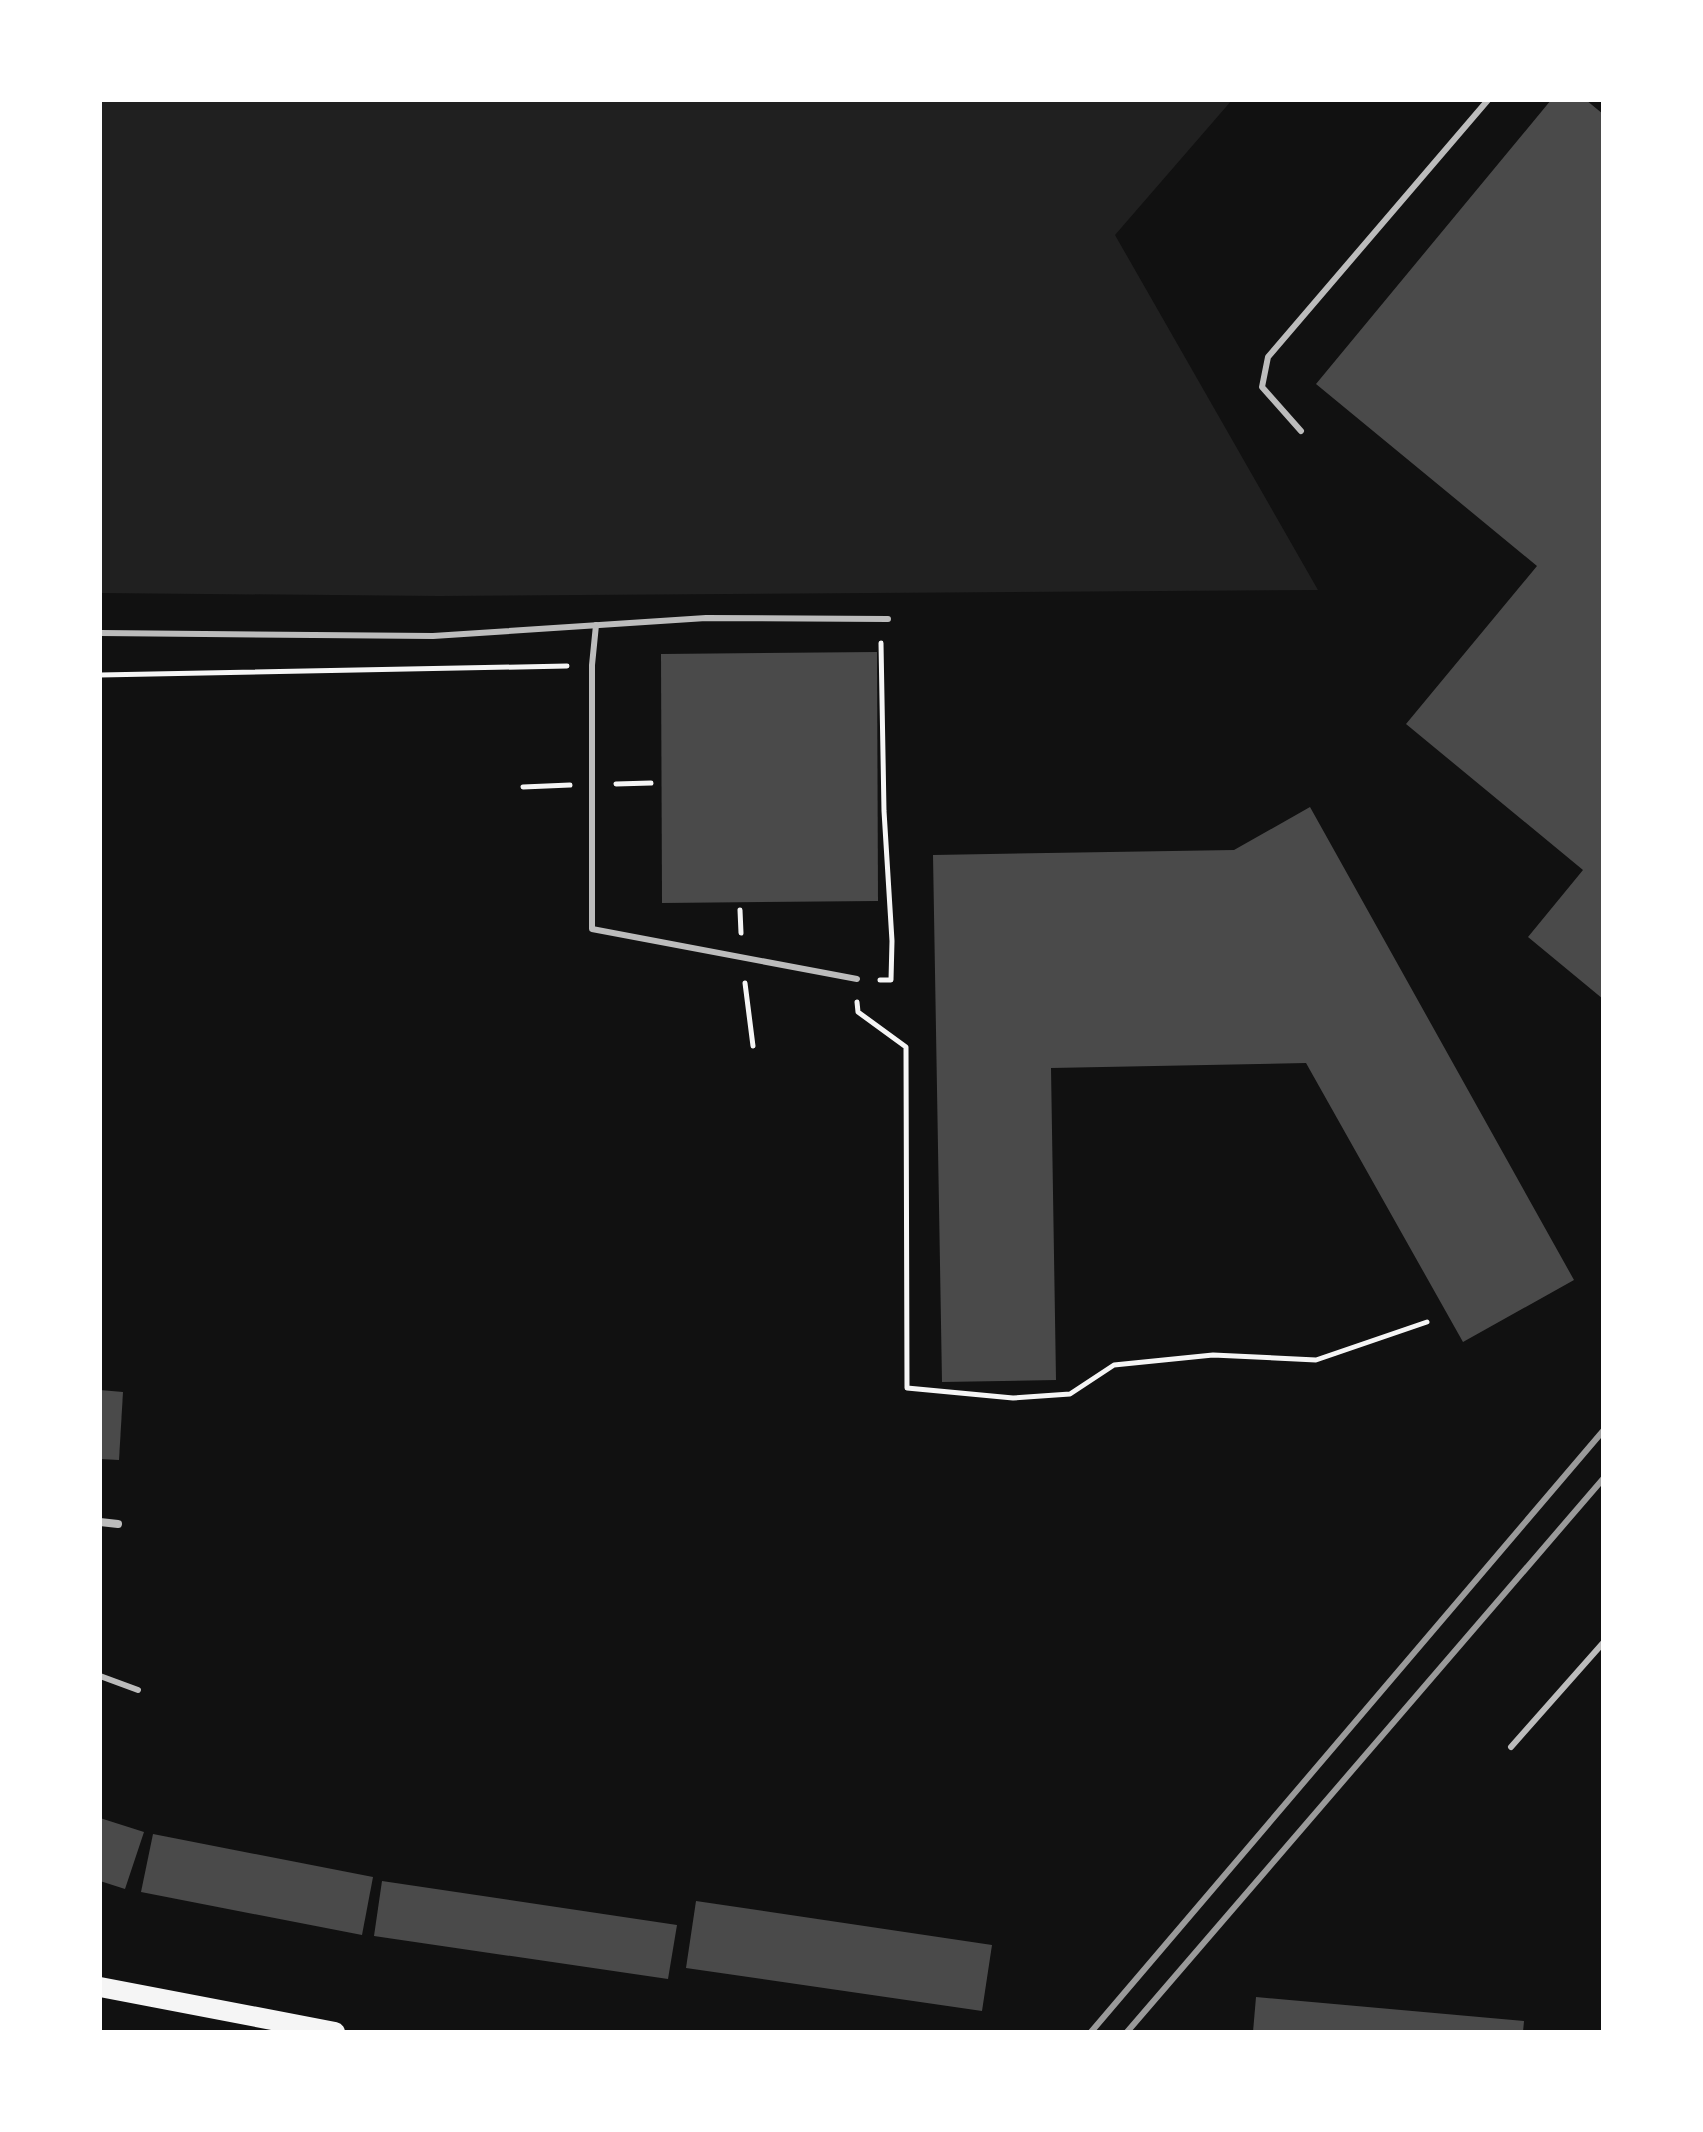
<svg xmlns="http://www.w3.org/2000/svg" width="1703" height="2132" font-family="'Fira Sans Condensed',sans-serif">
	<rect width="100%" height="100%" fill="#111"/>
	<polygon fill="#202020" points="100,100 1232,100 1115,235 1318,590 439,596 100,593"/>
	<g fill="#4a4a4a">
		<polygon points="1551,100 1586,100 1603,114 1603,999 1528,937 1583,870 1406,724 1537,566 1316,384"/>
		<polygon points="877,652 878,901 662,903 661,654"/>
		<polygon points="1310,807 1574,1280 1463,1342 1306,1063 1051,1068 1056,1380 942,1382 933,855 1234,850"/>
		<polygon points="100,1390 123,1392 119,1460 100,1459"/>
		<polygon points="100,1818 144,1832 125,1889 100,1881"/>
		<polygon points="153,1834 373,1877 362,1935 141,1892"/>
		<polygon points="382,1881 677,1925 668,1979 374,1936"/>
		<polygon points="696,1901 992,1945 982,2011 686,1968"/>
		<polygon points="1256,1997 1524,2021 1523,2032 1253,2032"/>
	</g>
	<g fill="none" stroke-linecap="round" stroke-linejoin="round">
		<g stroke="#f5f5f5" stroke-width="5">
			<polyline points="100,675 567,666"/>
			<polyline points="616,784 651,783"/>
			<polyline points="523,787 570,785"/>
			<polyline points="740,910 741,933"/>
			<polyline points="880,980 891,980 892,941 884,811 881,643"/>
			<polyline points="745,983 753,1046"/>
			<polyline points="857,1002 858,1012 906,1047 907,1388 1013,1398 1070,1394 1114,1365 1213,1355 1316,1360 1427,1322"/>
		</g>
		<g stroke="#bcbcbc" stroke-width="6">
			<polyline points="1301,431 1262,387 1268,357 1488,100"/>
			<polyline points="596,625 592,665 592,929 857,979"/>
			<polyline points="100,633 433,636 706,618 888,619"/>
			<polyline points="100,1676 138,1690"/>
			<polyline points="1511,1747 1603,1643"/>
		</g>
		<polyline stroke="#bcbcbc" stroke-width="8" points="100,1522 118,1524"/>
		<polyline stroke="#f5f5f5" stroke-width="20" points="100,1987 335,2032"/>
		<g stroke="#9a9a9a" stroke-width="6">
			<polyline points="1091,2032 1603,1431"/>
			<polyline points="1127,2032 1603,1479"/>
		</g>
	</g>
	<rect width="1703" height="2132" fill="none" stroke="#ffffff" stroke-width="204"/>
</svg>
